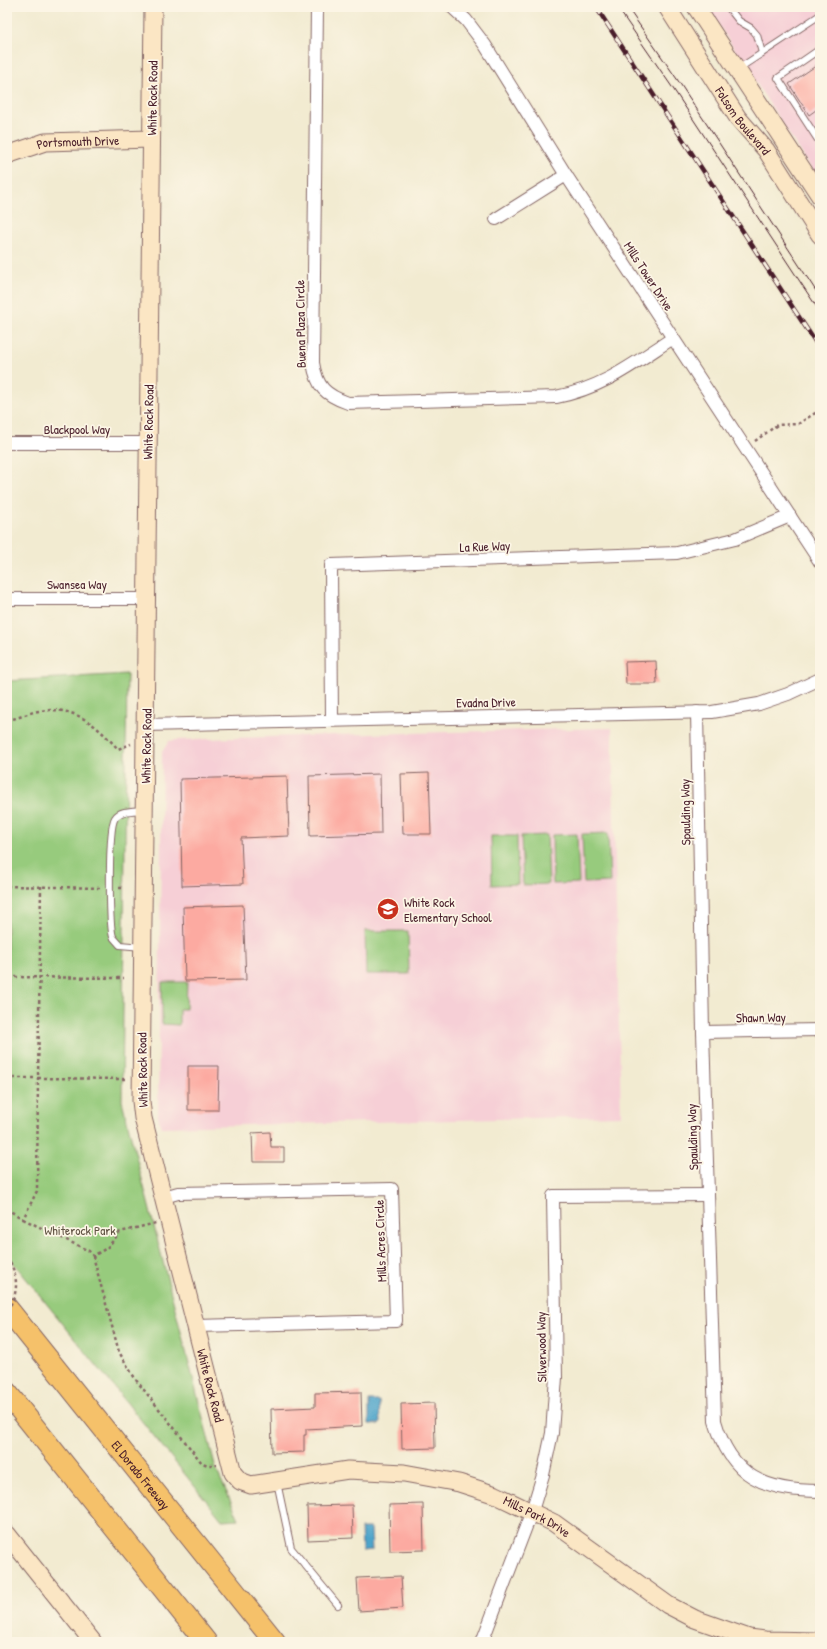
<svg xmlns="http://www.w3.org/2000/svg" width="827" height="1649" font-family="'Patrick Hand',sans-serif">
	<rect width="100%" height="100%" fill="#fcf5e5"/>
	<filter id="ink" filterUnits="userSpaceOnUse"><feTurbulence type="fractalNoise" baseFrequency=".025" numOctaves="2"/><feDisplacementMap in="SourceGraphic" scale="8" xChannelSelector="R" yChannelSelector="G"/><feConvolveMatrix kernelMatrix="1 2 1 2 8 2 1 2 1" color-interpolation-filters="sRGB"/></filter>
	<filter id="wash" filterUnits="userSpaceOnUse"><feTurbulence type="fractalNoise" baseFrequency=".012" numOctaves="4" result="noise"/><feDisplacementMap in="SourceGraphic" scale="16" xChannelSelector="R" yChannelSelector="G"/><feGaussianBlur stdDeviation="0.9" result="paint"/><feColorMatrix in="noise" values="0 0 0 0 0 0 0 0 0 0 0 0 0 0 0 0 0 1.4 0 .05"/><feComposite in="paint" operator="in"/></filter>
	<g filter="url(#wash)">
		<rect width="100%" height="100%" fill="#f2ebd1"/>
		<g fill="#f6cfd6">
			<polygon points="707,7 820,7 820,182"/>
			<polygon points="612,728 621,1116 161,1127 158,1116 162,752 169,741 176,740 330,735"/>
		</g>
		<g fill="#97cb7d" stroke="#707554">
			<polygon points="127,674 122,1101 216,1469 239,1519 222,1520 7,1255 7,681"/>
			<polygon points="608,833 610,882 584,883 582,834"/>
			<polygon points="577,834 579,883 553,884 552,835"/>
			<polygon points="547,835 549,884 523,885 521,836"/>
			<polygon points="491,836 517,836 518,884 492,885"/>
			<polygon points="365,931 408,931 409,974 366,974"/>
			<polygon points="162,982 187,982 186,1009 179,1009 179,1025 162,1024"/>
		</g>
		<g fill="#4da4ca" stroke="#4c627a">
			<polygon points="369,1401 379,1401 380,1424 369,1424"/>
			<polygon points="361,1528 371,1528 372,1550 362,1551"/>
		</g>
		<g id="blocks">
			<g fill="#fcaaa1">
				<polygon points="820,63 820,107 809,115 789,84"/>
				<polygon points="656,661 657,684 626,684 625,662"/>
				<polygon points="429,773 431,834 403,834 401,774"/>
				<polygon points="380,774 381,834 310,836 309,776"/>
				<polygon points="287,776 289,836 241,838 243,884 182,886 180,779"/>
				<polygon points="243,905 246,980 185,981 183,907"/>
				<polygon points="188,1066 219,1066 218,1110 188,1110"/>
				<polygon points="270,1132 271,1147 284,1147 284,1162 253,1162 252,1133"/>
				<polygon points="361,1392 362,1426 306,1429 306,1435 304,1435 304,1452 272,1453 271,1409 315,1407 315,1393"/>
				<polygon points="434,1403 435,1448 402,1449 401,1404"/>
				<polygon points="423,1504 424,1550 390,1551 389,1505"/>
				<polygon points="352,1505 353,1538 308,1540 307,1506"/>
				<polygon points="401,1576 403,1608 359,1611 357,1578"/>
			</g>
		</g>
	</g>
	<g filter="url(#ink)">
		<use href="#blocks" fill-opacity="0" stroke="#856665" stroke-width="1"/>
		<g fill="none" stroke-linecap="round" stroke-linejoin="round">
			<g stroke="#856665" stroke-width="8">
				<g id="lane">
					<polyline points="728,7 739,21 751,28 757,35 762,53"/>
					<polyline points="820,49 778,78 820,143"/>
					<polyline points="738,69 820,15"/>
					<path d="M 142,947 L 120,945 L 113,937 C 109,924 108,828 115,818 C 120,810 134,811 143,810"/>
					<polyline points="277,1482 291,1548 338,1605"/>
				</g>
			</g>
			<g stroke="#856665" stroke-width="14">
				<g id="street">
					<path d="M 317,7 L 313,363 C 317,387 325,395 348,403 L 556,397 C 603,388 633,364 673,338"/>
					<polyline points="452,7 466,20 485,45 566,175 820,562"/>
					<polyline points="496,219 566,175"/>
					<polyline points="7,443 148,443"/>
					<polyline points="7,599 147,599"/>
					<path d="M 697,712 L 703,1032 L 715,1421 C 731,1477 765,1491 820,1491"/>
					<polyline points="332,720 331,565 677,553 735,539 790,516"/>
					<polyline points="146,725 712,712 759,704 788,694 820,679"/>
					<polyline points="703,1032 820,1030"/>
					<polyline points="164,1197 178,1193 392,1189 396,1321 196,1326"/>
					<polyline points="482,1642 532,1511 543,1475 552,1433 556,1377 553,1196 708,1195"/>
				</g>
			</g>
			<g stroke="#856665" stroke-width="19">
				<g id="secondary">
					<path id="s1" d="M 153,7 L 141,1101 L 143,1118 L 233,1473 L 240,1481 L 251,1485 L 348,1470 L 404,1473 L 459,1483 L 496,1495 L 554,1523 L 668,1605 L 695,1619 L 749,1638 L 765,1640 L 820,1641"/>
					<path id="s2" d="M 667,7 L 738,118 L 766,150 L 820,235"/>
					<polyline points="696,7 820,196"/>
					<path id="s3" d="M 7,155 L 45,142 L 151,139"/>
					<polyline points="7,1534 93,1642"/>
				</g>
			</g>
			<g stroke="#856665" stroke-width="23">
				<g id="highway">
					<path id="s4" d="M 7,1308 L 275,1642"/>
					<polyline points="7,1393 206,1642"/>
				</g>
			</g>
			<g stroke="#856665" stroke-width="2.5" stroke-dasharray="3 3" stroke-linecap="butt">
				<polyline points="755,441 777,425 798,424 820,410"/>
				<path d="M 7,719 C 16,720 25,714 34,712 C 72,704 94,722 118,749 L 131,744"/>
				<polyline points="7,886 102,888"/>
				<polyline points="41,886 38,1078 125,1079"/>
				<polyline points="119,888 125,888"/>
				<polyline points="7,1006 8,977 124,978"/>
				<polyline points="7,1078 38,1078 37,1191 23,1219 7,1209"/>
				<polyline points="23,1219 89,1251 93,1256 107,1248 120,1232 156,1223"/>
				<polyline points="93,1256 119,1352 136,1380 202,1463 208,1465 217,1465"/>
			</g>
			<use href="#lane" stroke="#fff" stroke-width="6"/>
			<use href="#street" stroke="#fff" stroke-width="12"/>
			<use href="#secondary" stroke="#fbe6c4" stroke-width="17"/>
			<use href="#highway" stroke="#f5c16b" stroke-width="21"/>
			<g stroke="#4a1f2b" stroke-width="1">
				<polyline points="617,7 672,87 820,312"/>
				<polyline points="627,7 679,82 820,297"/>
			</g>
			<g stroke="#4a1f2b" stroke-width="4.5">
				<polyline id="rail" points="596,7 820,349"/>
			</g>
			<use href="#rail" stroke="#fcf5e5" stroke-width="3" stroke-dasharray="9" stroke-linecap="butt"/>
			<path stroke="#856665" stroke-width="2.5" stroke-dasharray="3 3" stroke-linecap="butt" d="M 7,1257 C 18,1274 20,1293 7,1310"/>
		</g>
	</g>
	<defs>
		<g id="school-disc" transform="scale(1.15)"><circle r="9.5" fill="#c8321e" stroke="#fcf5e5"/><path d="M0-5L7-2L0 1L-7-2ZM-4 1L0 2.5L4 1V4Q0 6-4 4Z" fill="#fff"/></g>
	</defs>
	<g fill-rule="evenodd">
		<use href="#school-disc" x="388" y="909"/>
	</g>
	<g text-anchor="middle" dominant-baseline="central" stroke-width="3.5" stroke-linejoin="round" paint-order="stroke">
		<g font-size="13" fill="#4a1f2b" stroke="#fcf5e5">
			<text transform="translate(152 98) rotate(-89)">White Rock Road</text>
			<text stroke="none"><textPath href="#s2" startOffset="137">Folsom Boulevard</textPath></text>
			<text stroke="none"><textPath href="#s3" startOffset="73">Portsmouth Drive</textPath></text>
			<text transform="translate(649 276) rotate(57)">Mills Tower Drive</text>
			<text transform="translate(300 324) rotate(-91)">Buena Plaza Circle</text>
			<text transform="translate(148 422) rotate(-89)">White Rock Road</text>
			<text x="77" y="429">Blackpool Way</text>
			<text transform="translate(485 546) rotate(-2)">La Rue Way</text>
			<text x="77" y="584">Swansea Way</text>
			<text transform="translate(486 702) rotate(-1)">Evadna Drive</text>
			<text transform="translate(146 746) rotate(-89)">White Rock Road</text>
			<text transform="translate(685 812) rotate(-91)">Spaulding Way</text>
			<text transform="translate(761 1017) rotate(-1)">Shawn Way</text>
			<text transform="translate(142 1070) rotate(-91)">White Rock Road</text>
			<text transform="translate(692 1137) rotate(-92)">Spaulding Way</text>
			<text transform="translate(380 1241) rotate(-92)">Mills Acres Circle</text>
			<text transform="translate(541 1347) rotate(-91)">Silverwood Way</text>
			<text stroke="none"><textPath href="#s1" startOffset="1387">White Rock Road</textPath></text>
			<text stroke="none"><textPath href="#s4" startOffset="214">El Dorado Freeway</textPath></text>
			<text stroke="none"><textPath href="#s1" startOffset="1795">Mills Park Drive</textPath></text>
		</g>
		<g font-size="13" fill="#4a1f2b" stroke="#fcf5e5" text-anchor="start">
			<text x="404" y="902">White Rock<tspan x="404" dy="15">Elementary School</tspan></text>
		</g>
		<g font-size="13" fill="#615344" stroke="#fcf5e5">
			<text x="80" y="1230">Whiterock Park</text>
		</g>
	</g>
	<rect width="827" height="1649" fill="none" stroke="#fcf5e5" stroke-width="24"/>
</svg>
